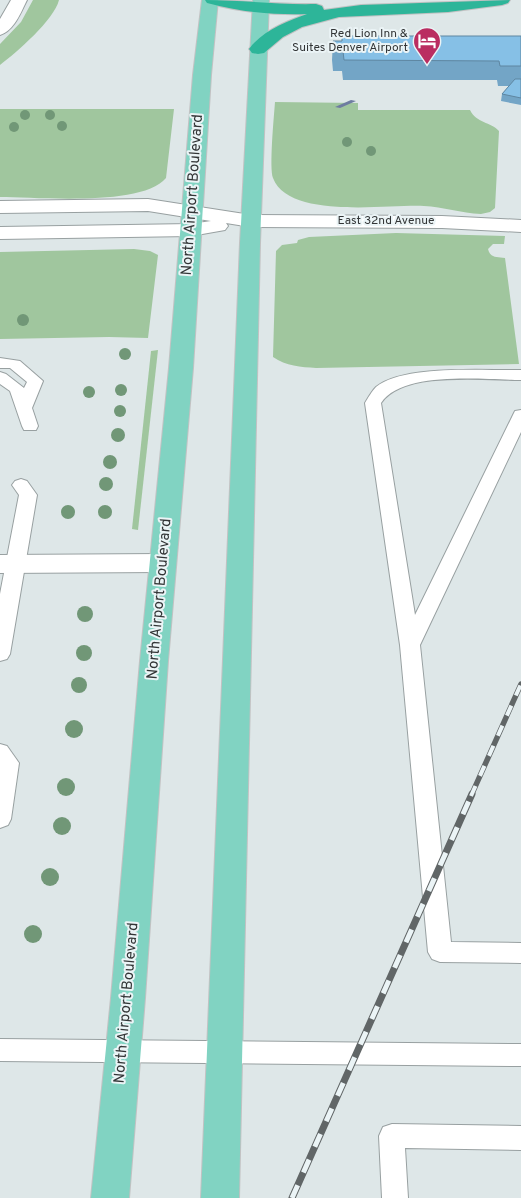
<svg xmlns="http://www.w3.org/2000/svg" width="521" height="1198" font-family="Overpass,sans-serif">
	<rect width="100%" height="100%" fill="#dee7e8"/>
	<g fill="#a0c69e">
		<path d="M 33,0 L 59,0 C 54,20 17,52 0,65 L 0,44 L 21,22 Z"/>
		<path d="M 275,102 L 358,103 L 358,110 L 470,110 C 476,123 491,122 499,131 L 495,208 L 490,212 L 481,214 C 461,213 443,207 424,206 C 388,204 289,220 273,178 C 269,168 274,116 275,102 Z"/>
		<path d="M 0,109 L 174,109 L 166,178 C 142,207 37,197 0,197 Z"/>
		<path d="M 396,233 L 505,236 L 504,244 L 493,244 L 488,249 C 490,258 497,257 505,258 L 519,364 L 316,368 C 301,367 286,366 273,357 L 276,251 L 282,245 L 297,243 L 298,240 L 309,237 Z"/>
		<polygon points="134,249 150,251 158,255 148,338 109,337 0,339 0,252"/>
		<polygon points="158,350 138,530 132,529 151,351"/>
	</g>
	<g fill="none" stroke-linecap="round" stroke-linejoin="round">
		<polygon fill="#6e7ca1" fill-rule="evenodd" points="351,100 356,101 340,108 335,107"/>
		<g stroke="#98a0a1" stroke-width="2">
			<g id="service">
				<polygon points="0,358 20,361 43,381 32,408 38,426 36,430 24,430 22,426 10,391 0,384 0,372 6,374 24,388 27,382 10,368 0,368"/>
				<path d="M 521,370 L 521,380 C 485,380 403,370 381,403 L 415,615 L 513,415 L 515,411 L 521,410 L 521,432 L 420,645 L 451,942 L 521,943 L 521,963 L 440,962 L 432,959 L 428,952 L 400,645 L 365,403 C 368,398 372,391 376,387 C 404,364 485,371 521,370 Z"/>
				<polygon points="21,479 27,481 37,495 10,654 7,659 0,661 0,594 19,495 12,485 15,481"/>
				<polygon points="0,744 7,746 19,763 11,819 8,825 0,828"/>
				<polygon points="0,1039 521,1044 521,1066 0,1061"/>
				<polygon points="392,1124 521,1126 521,1150 405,1148 408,1198 382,1198 379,1136 383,1127"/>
			</g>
		</g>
		<g stroke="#98a0a1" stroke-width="2">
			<g id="minor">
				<path d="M 11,0 L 27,0 C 21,12 14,31 0,35 L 0,19 Z"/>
				<polygon points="251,215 442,216 521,220 521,232 442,228 251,227 244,225 241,221 244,217"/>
				<polygon points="162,554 171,557 175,563 171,569 162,572 0,573 0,555"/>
			</g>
		</g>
		<g stroke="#98a0a1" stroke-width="2">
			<polygon id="tertiary" points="148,199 251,215 258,217 261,221 258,225 251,227 226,223 228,226 225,230 191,236 0,239 0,227 191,224 211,221 148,211 0,213 0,201"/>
		</g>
		<g stroke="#c2c2c3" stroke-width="2">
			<g id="primary">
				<polygon points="202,0 218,0 211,75 193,368 168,661 145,998 129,1198 91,1198 111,998 140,661 169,368 193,75"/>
				<polygon points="253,0 269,0 260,243 239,1198 201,1198 240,243"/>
			</g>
		</g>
		<g stroke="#c2c2c3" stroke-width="2">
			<path id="motorway" d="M 205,0 C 242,0 279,5 316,4 L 322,6 L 324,10 L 361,5 L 510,0 L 508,3 L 502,5 L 448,12 L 339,17 L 302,27 L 283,37 L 264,53 L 258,54 L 252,53 L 249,49 C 262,31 287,21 307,14 C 273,15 240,12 207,3 Z"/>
		</g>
		<use href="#service" fill="#fff" fill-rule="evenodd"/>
		<use href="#minor" fill="#fff" fill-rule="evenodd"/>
		<use href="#tertiary" fill="#fff" fill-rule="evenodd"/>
		<use href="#primary" fill="#81d3c2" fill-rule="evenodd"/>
		<use href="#motorway" fill="#2db599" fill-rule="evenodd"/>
		<g stroke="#616667" stroke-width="5.5">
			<polyline id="rail-far1" points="471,796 521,684"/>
		</g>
		<g stroke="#616667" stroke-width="7">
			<polyline id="rail" points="292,1198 472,794"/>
		</g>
		<use href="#rail-far1" stroke="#ebf4f6" stroke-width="4" stroke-dasharray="11" stroke-linecap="butt"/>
		<use href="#rail" stroke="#ebf4f6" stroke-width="5" stroke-dasharray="14" stroke-linecap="butt"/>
	</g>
	<g fill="#719777">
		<circle cx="25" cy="115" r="5"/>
		<circle cx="50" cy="115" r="5"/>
		<circle cx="62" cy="126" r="5"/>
		<circle cx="14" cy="127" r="5"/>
		<circle cx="347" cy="142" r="5"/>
		<circle cx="371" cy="151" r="5"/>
		<circle cx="23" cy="320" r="6"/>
		<circle cx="125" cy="354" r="6"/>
		<circle cx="121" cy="390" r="6"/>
		<circle cx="89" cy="392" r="6"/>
		<circle cx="120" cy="411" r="6"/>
		<circle cx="118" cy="435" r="7"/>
		<circle cx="110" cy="462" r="7"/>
		<circle cx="106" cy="484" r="7"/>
		<circle cx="68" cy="512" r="7"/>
		<circle cx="105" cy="512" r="7"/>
		<circle cx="85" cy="614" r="8"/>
		<circle cx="84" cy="653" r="8"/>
		<circle cx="79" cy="685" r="8"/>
		<circle cx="74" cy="729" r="9"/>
		<circle cx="66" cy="787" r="9"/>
		<circle cx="62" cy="826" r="9"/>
		<circle cx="50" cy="877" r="9"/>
		<circle cx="33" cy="934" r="9"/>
	</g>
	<polygon fill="#73a5c6" points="342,36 521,36 521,105 501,101 502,94 509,86 498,86 497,80 343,80 342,71 333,71 332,60 333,41 342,41"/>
	<g fill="#86c0e6" stroke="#5e86a1">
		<polygon points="342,36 521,36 521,66 500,66 499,61 344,60 343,51 334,51 333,41 342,41"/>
		<polygon points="515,79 521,79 521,98 502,94"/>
	</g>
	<defs>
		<g id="hotel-pin" transform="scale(1.4375)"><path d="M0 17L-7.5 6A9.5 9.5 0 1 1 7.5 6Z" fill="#ba2d61" stroke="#ebf4f6"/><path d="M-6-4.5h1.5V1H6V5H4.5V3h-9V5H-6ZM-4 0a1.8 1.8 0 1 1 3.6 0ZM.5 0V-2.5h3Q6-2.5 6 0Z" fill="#fff"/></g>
	</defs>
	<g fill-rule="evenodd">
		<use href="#hotel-pin" x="427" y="41"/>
	</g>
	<g text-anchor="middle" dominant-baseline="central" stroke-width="4" stroke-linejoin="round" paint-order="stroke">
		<g font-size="12" fill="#323536" stroke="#ebf4f6" text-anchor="end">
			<text x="408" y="34">Red Lion Inn &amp;<tspan x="408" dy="14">Suites Denver Airport</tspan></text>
		</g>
		<g font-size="12" fill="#323536" stroke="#ebf4f6">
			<text x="386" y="221">East 32nd Avenue</text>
		</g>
		<g font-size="15" fill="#323536" stroke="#ebf4f6">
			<text transform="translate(193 195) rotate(-86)">North Airport Boulevard</text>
			<text transform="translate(160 599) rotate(-85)">North Airport Boulevard</text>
			<text transform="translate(127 1003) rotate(-85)">North Airport Boulevard</text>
		</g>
	</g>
</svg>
